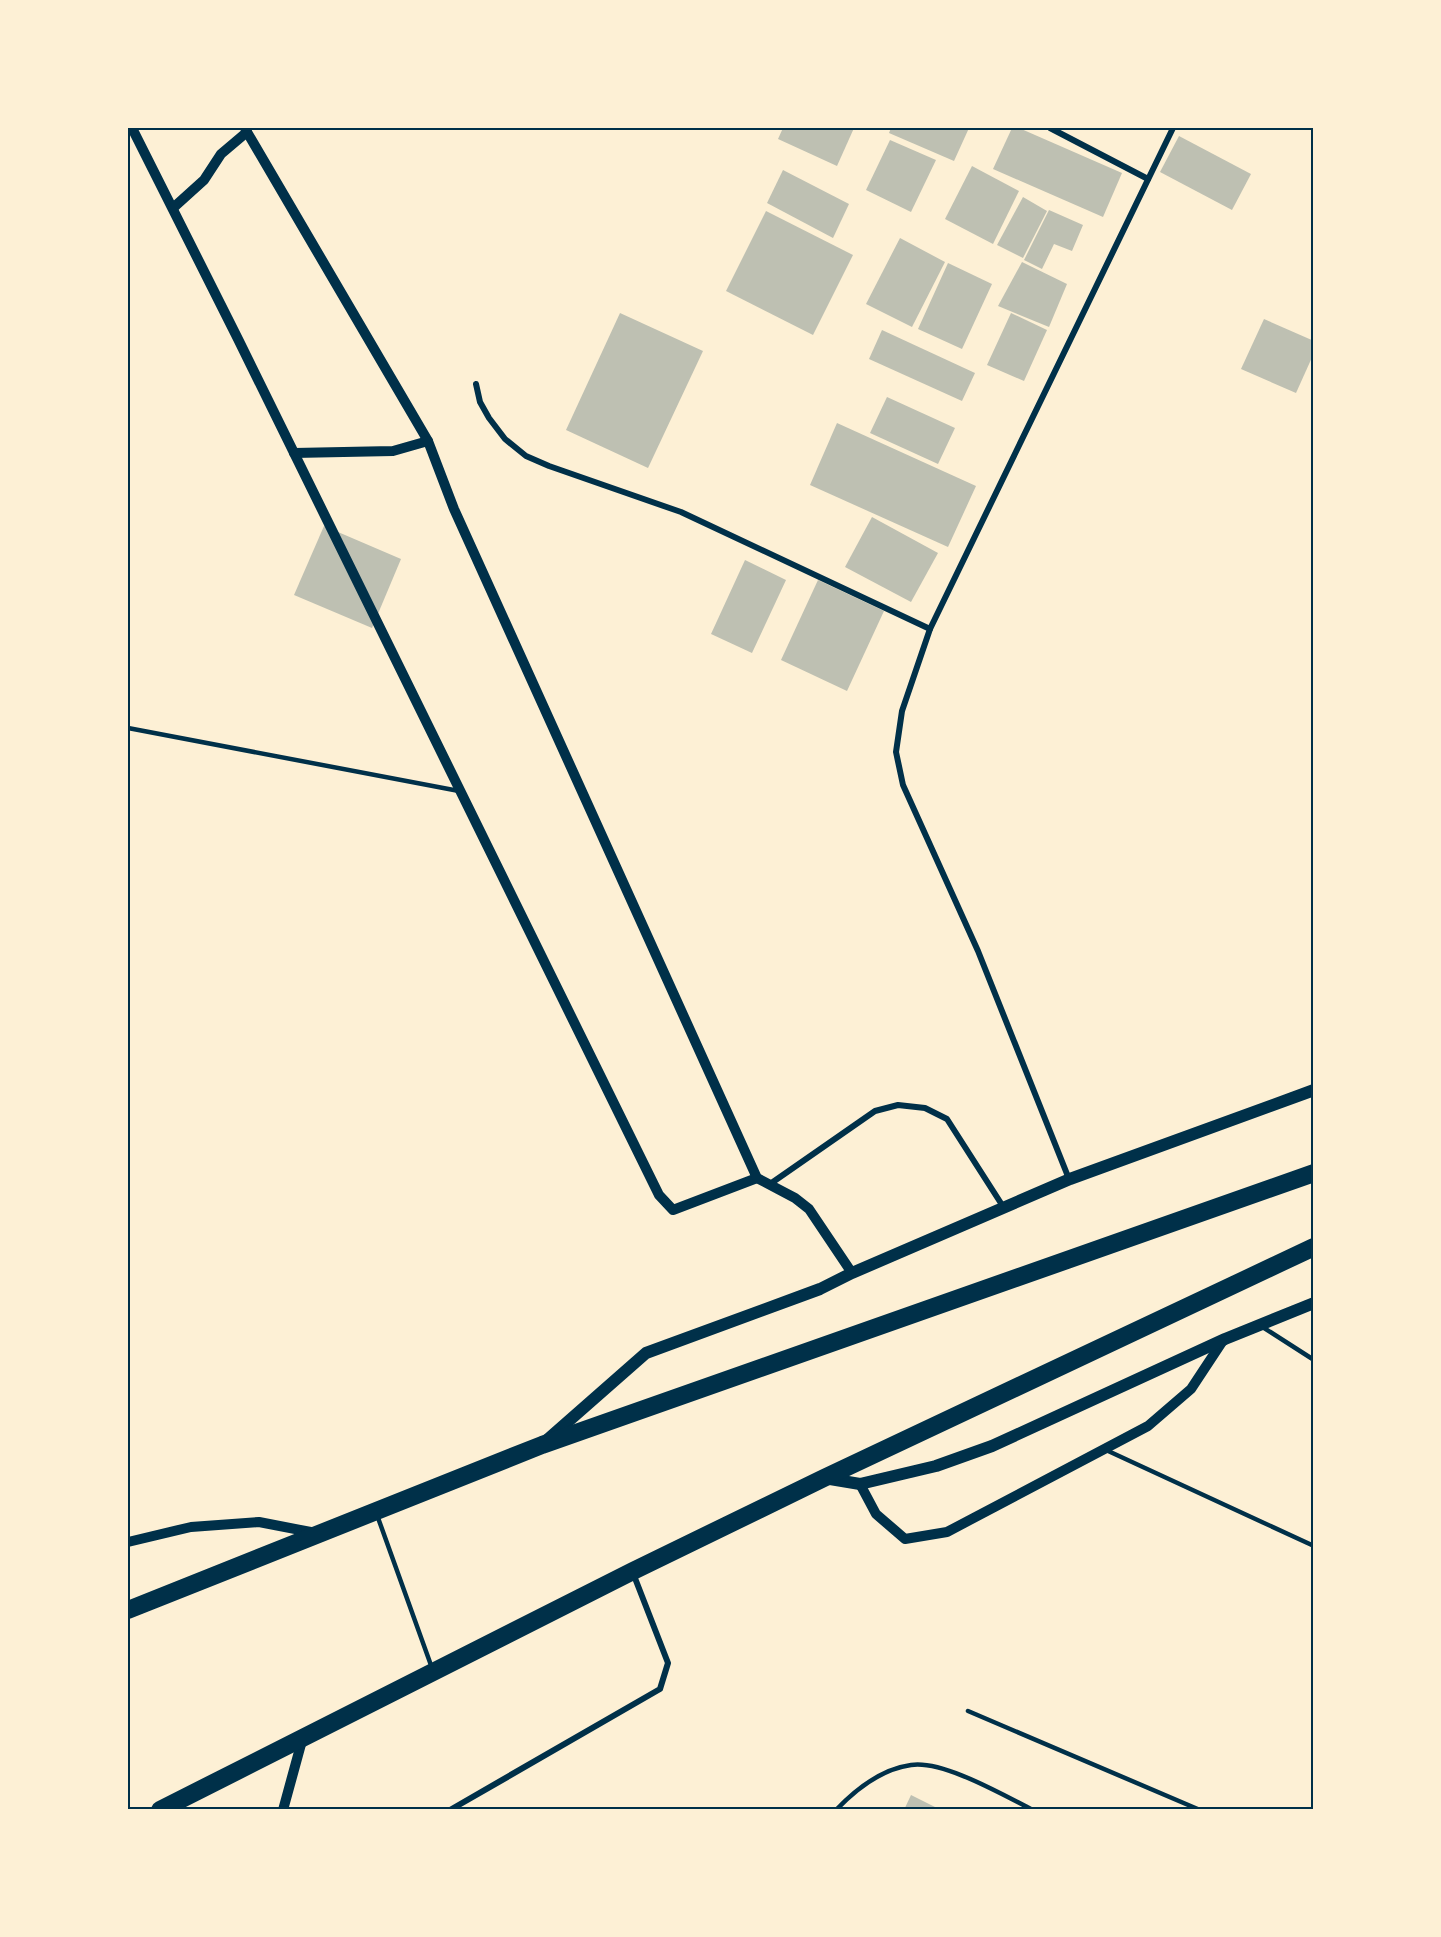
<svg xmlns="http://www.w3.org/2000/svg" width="1441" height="1937" font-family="'Sofia Sans Condensed',sans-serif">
	<rect width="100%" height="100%" fill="#fdf0d5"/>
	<g fill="#bec0b2">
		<polygon points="783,128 854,128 837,166 778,139"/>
		<polygon points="891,128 969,128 954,161 889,133"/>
		<polygon points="1012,128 1019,128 1122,173 1103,217 993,169"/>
		<polygon points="1179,136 1251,174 1232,210 1160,172"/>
		<polygon points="890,140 936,160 911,212 866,190"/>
		<polygon points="972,166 1019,191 993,244 945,219"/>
		<polygon points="783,170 849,204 833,238 767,203"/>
		<polygon points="1023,197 1047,211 1023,258 997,245"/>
		<polygon points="1049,210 1083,225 1072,251 1054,244 1042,269 1024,260"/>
		<polygon points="766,211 853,255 813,335 726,291"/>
		<polygon points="900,238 945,262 912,327 866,304"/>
		<polygon points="1022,262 1067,284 1049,327 998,306"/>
		<polygon points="948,263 992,284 962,349 918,329"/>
		<polygon points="620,313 703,351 648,468 566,430"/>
		<polygon points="1011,313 1047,330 1024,381 987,365"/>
		<polygon points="1264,319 1314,341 1314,353 1296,393 1241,369"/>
		<polygon points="882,330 975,373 962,401 869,359"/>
		<polygon points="887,397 955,428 938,464 870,433"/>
		<polygon points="837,423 976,486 948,547 810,485"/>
		<polygon points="872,517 938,553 911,602 845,567"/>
		<polygon points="324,526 401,559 372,628 294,595"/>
		<polygon points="745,560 786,580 752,653 711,634"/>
		<polygon points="818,580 884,611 847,691 781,660"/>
		<polygon points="911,1795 941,1810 904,1810"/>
	</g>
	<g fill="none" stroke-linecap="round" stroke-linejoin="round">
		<g stroke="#003049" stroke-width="4.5">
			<polyline points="128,728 459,791"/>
			<polyline points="1261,1326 1314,1360"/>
			<polyline points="1106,1450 1314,1546"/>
			<polyline points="377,1515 432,1668"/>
			<polyline points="968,1711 1200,1810"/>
			<path d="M 836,1810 C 856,1789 882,1769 911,1765 C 943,1760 1003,1795 1033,1810"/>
		</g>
		<g stroke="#003049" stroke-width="6">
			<polyline points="1050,128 1148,179"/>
			<polyline points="476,384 480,402 489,418 505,439 526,456 549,466 681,512 930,629"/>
			<polyline points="1069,1179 978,951 903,785 896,752 902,711 930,629 1173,128"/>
			<polyline points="770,1184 875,1111 898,1105 925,1108 947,1119 1004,1208"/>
			<polyline points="450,1810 660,1689 668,1663 633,1573"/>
		</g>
		<g stroke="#003049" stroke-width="10">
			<polyline points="132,128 238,339 659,1195 673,1210 757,1178"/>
			<polyline points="247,132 428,441 454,509 757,1178 795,1198 809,1209 852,1273"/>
			<polyline points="173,208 204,180 221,154 247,132 245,128"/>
			<polyline points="294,453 393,451 428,441"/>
			<polyline points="860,1484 876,1514 905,1539 947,1532 1148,1426 1191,1389 1224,1339"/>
			<polyline points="128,1542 191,1527 259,1522 316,1533"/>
			<polyline points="283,1810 303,1737"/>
		</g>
		<g stroke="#003049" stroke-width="12">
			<polyline points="547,1440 646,1353 820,1289 852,1273 1070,1179 1314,1090"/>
			<polyline points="824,1478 860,1484 936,1466 992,1446 1225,1339 1314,1303"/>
		</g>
		<g stroke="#003049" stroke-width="18">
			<polyline points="128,1610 542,1445 1314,1173"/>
			<polyline points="160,1810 633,1571 824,1478 1314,1247"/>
		</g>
	</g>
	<rect width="1441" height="1937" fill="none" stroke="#fdf0d5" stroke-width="258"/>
	<rect x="129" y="129" width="1183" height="1679" fill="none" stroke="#003049" stroke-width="2"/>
</svg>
